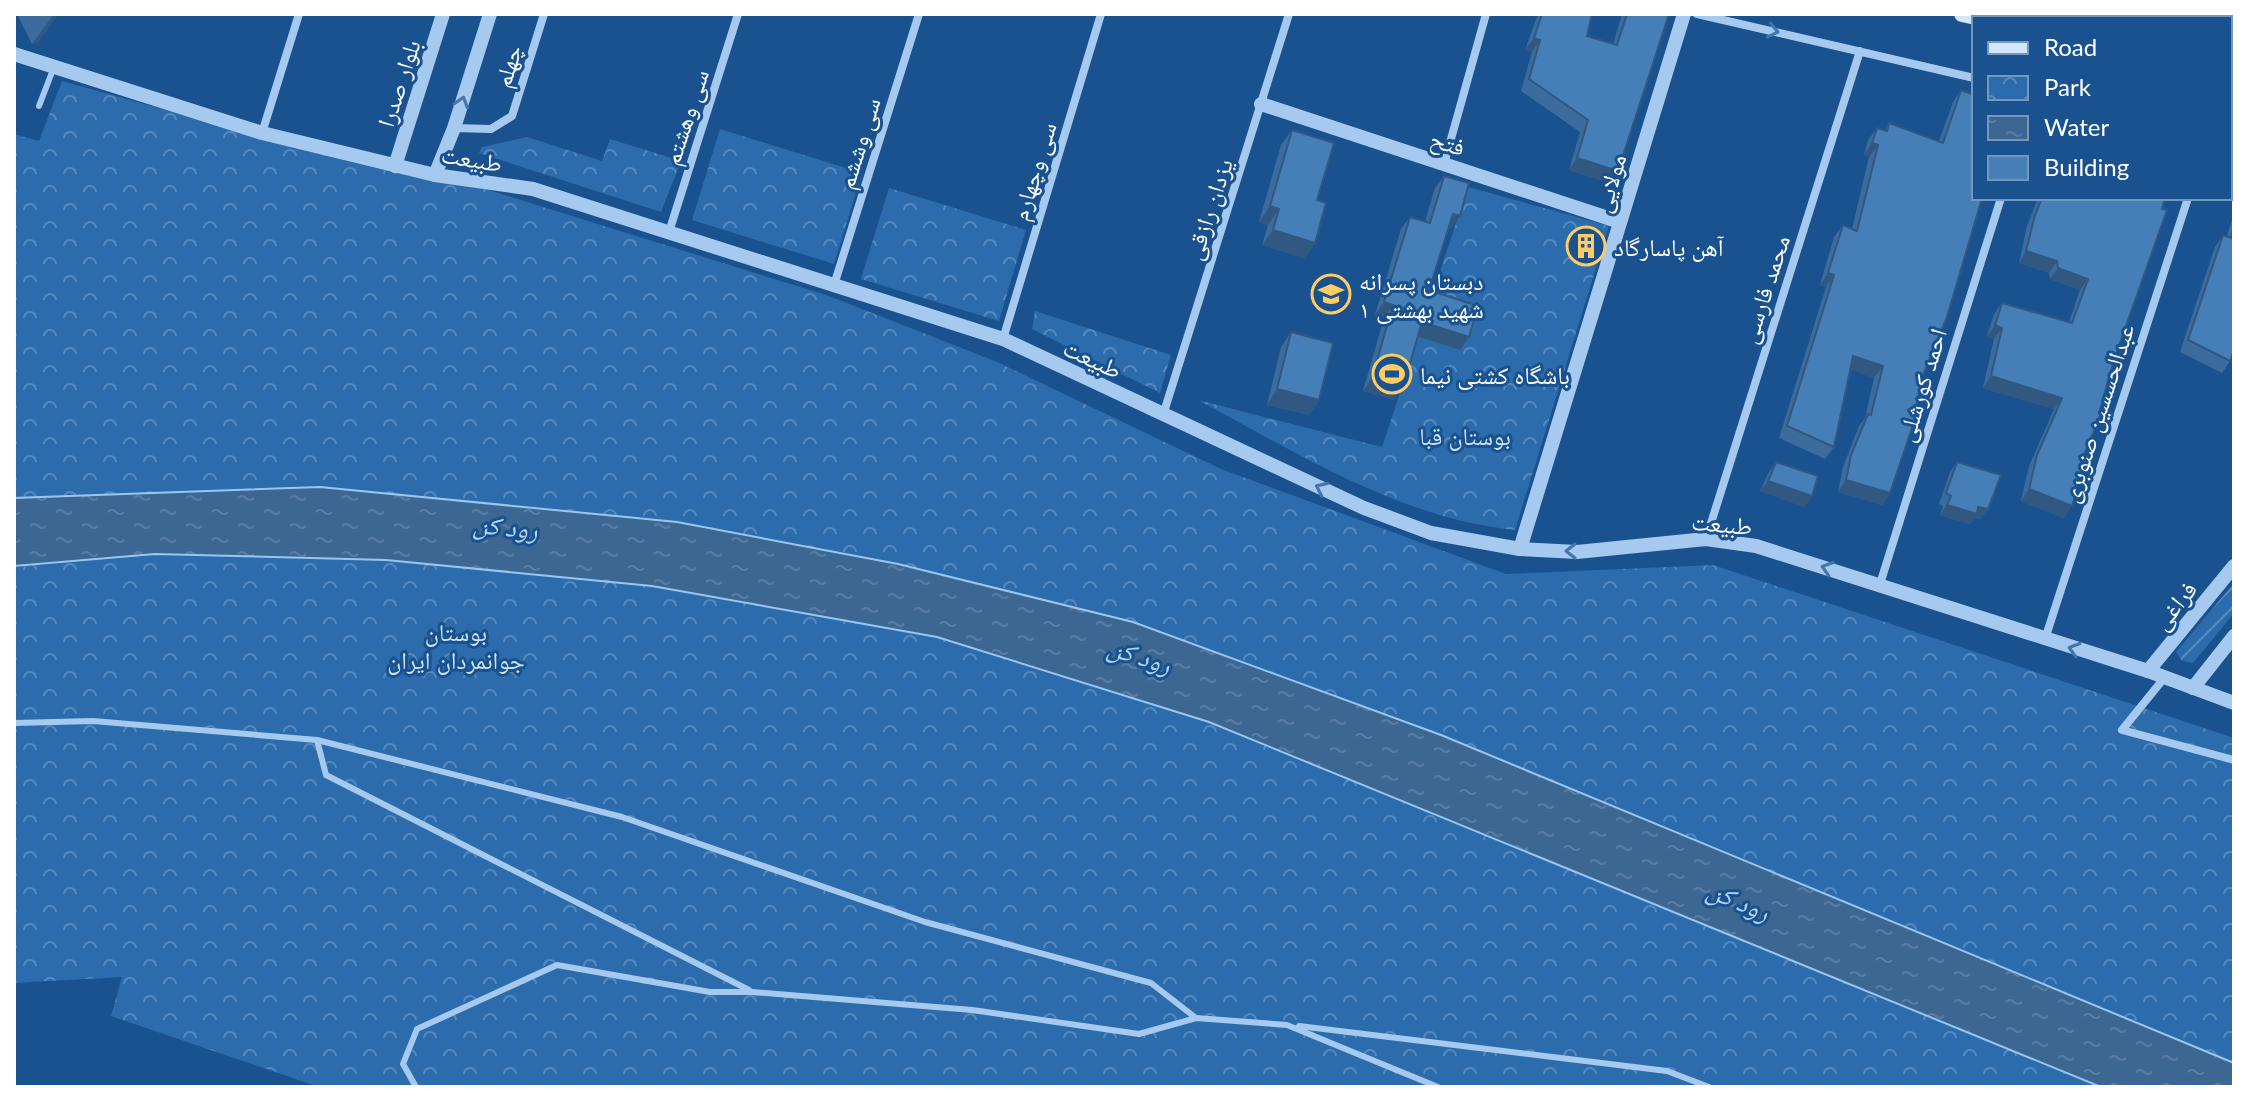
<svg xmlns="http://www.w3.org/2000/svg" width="2248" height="1101" font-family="Lato,'Noto Naskh Arabic',sans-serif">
	<defs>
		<pattern id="park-crowns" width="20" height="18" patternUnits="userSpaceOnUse" patternTransform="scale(2)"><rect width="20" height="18" fill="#2c6cad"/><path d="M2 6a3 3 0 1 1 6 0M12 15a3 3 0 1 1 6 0" fill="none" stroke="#5689bd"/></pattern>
		<pattern id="garden-furrows" width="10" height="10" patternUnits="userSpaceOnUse" patternTransform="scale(2)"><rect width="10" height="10" fill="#2c6cad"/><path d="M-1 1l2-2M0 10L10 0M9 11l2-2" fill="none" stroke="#5689bd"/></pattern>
		<pattern id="water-ripples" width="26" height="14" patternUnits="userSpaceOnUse" patternTransform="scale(2)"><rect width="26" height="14" fill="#3d6793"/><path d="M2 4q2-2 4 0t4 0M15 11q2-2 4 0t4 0" fill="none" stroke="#5a7ea3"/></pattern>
	</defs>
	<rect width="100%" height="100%" fill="#19528f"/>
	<g fill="url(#park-crowns)">
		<polygon points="62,81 261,137 482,188 829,296 997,362 1221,469 1506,574 1713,565 2234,738 2234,1087 319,1087 111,1016 122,977 14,983 14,134 39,141"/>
		<polygon points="720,129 862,173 834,264 692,220"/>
		<polygon points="527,137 602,161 610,139 681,161 661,212 479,153 482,147"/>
		<path d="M 1468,187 L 1609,226 L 1515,530 C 1399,518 1299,454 1198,400 L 1382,447 Z"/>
		<polygon points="889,188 1026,230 999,321 861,279"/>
		<polygon points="1035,311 1171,355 1160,393 1032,329"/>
	</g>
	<polygon fill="url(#garden-furrows)" points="2234,583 2234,613 2193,663 2182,661 2176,652"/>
	<polygon fill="url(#water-ripples)" stroke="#99c6f1" stroke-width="2" points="320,487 677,522 898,564 1133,622 1441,735 2234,1063 2234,1087 2101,1087 1209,722 937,637 652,586 386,560 155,554 14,566 14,498"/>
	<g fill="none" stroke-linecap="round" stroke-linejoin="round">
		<g stroke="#a6caef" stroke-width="6">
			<polyline points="39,106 54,67"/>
			<polyline points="14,723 93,721 317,740 622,817 925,922 1151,983 1196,1018"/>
			<polyline points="317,740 326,775 749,990"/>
			<polyline points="1299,1026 1667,1071 1709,1087"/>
			<polyline points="416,1087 403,1064 417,1029 557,965 710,992 752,992 972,1010 1139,1034 1196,1018 1287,1025 1438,1087"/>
		</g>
		<g stroke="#a6caef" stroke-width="8">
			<polyline points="1697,14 1974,78"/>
			<polyline points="454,128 491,129 512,116 544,14"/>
			<polyline points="262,133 299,14"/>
			<polyline points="2230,147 2234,148"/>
			<polyline points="1444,164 1486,14"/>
			<polyline points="669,232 738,14"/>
			<polyline points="834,285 919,14"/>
			<polyline points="1003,339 1101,14"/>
			<polyline points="1163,415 1289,14"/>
			<polyline points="1706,539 1860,51"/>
			<polyline points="1880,584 2001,198"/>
			<polyline points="2045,639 2188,198"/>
			<polyline points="2165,677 2122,730 2234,760"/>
		</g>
		<g stroke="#a6caef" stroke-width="14">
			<polyline points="14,54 262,133 435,175 533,189 1003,339 1364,508 1431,533 1520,549 1577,552 1706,539 1756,546 2148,671 2234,703"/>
			<polyline points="1261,104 1620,222"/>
			<polyline points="395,166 443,14"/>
			<polyline points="435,175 454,128 490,14"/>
			<polyline points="1520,549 1684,14"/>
			<polyline points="2148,671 2234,566"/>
			<polyline points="2193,688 2234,636"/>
		</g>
		<g stroke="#d3e6fa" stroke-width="16">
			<polyline points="1962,14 1980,18"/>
			<polyline points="2169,14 2186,18"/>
			<polyline points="2230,29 2234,30"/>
			<polyline points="2230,73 2234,74"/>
		</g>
	</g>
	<g fill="#3c6c9e">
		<polygon points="17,14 58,14 38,42 32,44"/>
		<polygon points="1538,14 1592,14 1587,36 1613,44 1622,14 1669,14 1610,183 1569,170 1580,132 1521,91 1532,52 1525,50"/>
		<polygon points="1961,90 1921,380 1890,493 1882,505 1838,492 1843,467 1859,426 1865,418 1874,378 1850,369 1834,447 1825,459 1779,438 1826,287 1820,285 1834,237 1843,225 1852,229 1869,157 1864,155 1868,140 1877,128 1885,130 1889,123 1939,141 1953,102"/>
		<polygon points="1292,130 1317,200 1315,243 1304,258 1262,245 1268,225 1259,222 1281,145"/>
		<polygon points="1444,176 1451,229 1449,228 1429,290 1460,350 1418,337 1394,400 1363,391 1384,318 1375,315 1401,229 1410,217 1425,221 1435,188"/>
		<polygon points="2038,198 2165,198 2064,518 2021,501 2029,466 2054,409 1983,388 1994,339 1987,336 1994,314 2002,303 2069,322 2080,290 2050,279 2049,273 2019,263 2027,226"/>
		<polygon points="2234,213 2234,350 2230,361 2222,373 2180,352 2215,247 2223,235 2227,236"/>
		<polygon points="1584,227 1594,255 1591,260 1574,255 1581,232"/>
		<polygon points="1291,332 1319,400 1309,415 1267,405 1281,347"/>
		<polygon points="1776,462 1805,507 1760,491 1769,472"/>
		<polygon points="1957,462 1981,519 1974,518 1970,524 1940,515 1943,506 1939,504 1950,472"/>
	</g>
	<g fill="#315881">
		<polygon points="54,14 58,14 38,42 32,44"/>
		<polygon points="1534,38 1540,40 1532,52 1525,50"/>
		<polygon points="1872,143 1878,145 1869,157 1864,155"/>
		<polygon points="1577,158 1618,171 1610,183 1569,170"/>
		<polygon points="1270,206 1279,209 1268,225 1259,222"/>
		<polygon points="1453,214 1460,216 1451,229 1444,226"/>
		<polygon points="1273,230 1315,243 1304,258 1262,245"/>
		<polygon points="1577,250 1594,255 1591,260 1574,255"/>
		<polygon points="2026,251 2057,261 2049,273 2019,263"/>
		<polygon points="2058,268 2088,279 2080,290 2050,279"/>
		<polygon points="1828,273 1834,275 1826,287 1820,285"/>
		<polygon points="1384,302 1393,305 1384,318 1375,315"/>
		<polygon points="1422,322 1469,337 1460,350 1413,335"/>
		<polygon points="1995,325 2002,328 1994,339 1987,336"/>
		<polygon points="1853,356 1883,366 1874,378 1845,367"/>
		<polygon points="1991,376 2062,398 2054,409 1983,388"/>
		<polygon points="1372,378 1403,387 1394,400 1363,391"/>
		<polygon points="1277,389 1319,400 1309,415 1267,405"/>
		<polygon points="1846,480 1890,493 1882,505 1838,492"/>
		<polygon points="1768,481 1812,496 1805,507 1760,491"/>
		<polygon points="2029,489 2072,506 2064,518 2021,501"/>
		<polygon points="1947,505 1978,507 1988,509 1981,519 1974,518 1970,524 1940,515"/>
	</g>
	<g fill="#467eb8" stroke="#315881" stroke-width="2">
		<polygon points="1542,14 1592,14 1587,36 1617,45 1627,14 1669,14 1618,171 1577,158 1588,120 1529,79 1540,40 1534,38"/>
		<polygon points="1961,90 1974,95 1974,198 1982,198 1947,317 1921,380 1914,422 1890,493 1846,480 1851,455 1868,414 1871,415 1883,366 1853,356 1834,447 1787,426 1834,275 1828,273 1843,225 1857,231 1878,145 1872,143 1877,128 1887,131 1889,123 1943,143"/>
		<polygon points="1292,130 1334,143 1317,200 1326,203 1315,243 1273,230 1279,209 1270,206"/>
		<polygon points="1444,176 1469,183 1460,216 1453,214 1429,290 1478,306 1469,337 1422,322 1403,387 1372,378 1393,305 1384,302 1410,217 1430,223"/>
		<polygon points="2042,198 2165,198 2162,209 2167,210 2114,360 2099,413 2101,414 2084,455 2087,456 2072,506 2029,489 2037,455 2062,398 1991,376 2002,328 1995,325 2002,303 2072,323 2088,279 2058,268 2057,261 2026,251 2035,215"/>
		<polygon points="1584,227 1601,232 1594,255 1577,250"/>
		<polygon points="2234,227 2234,350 2230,361 2188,340 2223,235 2231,238"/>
		<polygon points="1291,332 1333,343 1319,400 1277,389"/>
		<polygon points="1776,462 1818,476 1812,496 1768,481"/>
		<polygon points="1957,462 2001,475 1988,509 1978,507 1977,514 1947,505 1951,496 1946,493"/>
	</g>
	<defs><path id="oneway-chevron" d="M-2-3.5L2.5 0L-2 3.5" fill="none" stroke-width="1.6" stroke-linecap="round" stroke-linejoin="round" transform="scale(2)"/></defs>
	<g stroke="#4376ac">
		<use href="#oneway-chevron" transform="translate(1773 31) rotate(13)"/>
		<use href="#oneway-chevron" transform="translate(462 102) rotate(-73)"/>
		<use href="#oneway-chevron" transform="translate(1321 488) rotate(-155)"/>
		<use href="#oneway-chevron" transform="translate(1571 551) rotate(-180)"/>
		<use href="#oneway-chevron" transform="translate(1827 568) rotate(-163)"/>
		<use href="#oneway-chevron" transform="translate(2074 649) rotate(-163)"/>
	</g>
	<defs>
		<g id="building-ring" transform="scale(2)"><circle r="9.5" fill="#19528f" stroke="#ffcb64" stroke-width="1.5"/><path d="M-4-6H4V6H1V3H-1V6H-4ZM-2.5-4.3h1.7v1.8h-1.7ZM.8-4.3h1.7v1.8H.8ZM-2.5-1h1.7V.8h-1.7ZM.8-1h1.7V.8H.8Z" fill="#ffcb64"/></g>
		<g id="school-ring" transform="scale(2)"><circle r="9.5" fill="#19528f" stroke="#ffcb64" stroke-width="1.5"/><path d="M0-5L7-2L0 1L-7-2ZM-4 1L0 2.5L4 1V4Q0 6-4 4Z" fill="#ffcb64"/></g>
		<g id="stadium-ring" transform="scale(2)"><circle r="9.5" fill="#19528f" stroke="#ffcb64" stroke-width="1.5"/><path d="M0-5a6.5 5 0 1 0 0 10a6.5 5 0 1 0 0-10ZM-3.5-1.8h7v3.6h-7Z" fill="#ffcb64"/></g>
	</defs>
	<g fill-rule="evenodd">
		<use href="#building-ring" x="1586" y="246"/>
		<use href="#school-ring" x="1331" y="294"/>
		<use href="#stadium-ring" x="1392" y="374"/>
	</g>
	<g text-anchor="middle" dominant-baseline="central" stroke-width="6" stroke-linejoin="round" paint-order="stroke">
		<g font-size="24" fill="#fff" stroke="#19528f">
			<text transform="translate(507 66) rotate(-73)">چهلم</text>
			<text transform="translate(398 83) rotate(-72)">بلوار صدرا</text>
			<text transform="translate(685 117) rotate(-72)">سی وهشتم</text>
			<text transform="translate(1448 142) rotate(18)">فتح</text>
			<text transform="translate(858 143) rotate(-73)">سی وششم</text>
			<text transform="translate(472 158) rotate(9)">طبیعت</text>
			<text transform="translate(1033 171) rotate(-73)">سی وچهارم</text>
			<text transform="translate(1609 183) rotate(-73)">مولایی</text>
			<text transform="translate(1208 209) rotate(-72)">یزدان رازقی</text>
			<text transform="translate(1764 289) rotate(-72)">محمد فارسی</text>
			<text transform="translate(1093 358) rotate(25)">طبیعت</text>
			<text transform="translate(1921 385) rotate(-73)">احمد کورشلی</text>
			<text transform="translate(2097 413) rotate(-72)">عبدالحسسین صنوبری</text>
			<text transform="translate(1722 523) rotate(5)">طبیعت</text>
			<text transform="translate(2174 605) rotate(-51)">فراغی</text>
		</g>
		<g font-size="24" fill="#fff" stroke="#19528f" text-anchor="start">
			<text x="1614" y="246">آهن پاسارگاد</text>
			<text x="1359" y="280">دبستان پسرانه<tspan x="1359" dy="28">شهید بهشتی ۱</tspan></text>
			<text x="1420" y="374">باشگاه کشتی نیما</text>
		</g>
		<g font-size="24" fill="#cce3fa" stroke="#19528f">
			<text x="1465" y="435">بوستان قبا</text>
			<text x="456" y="631">بوستان<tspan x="456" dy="28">جوانمردان ایران</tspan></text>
		</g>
		<g font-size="26" font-style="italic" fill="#b2d4f6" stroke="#19528f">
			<text transform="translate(506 526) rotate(6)">رود کن</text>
			<text transform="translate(1140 655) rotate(18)">رود کن</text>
			<text transform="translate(1739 900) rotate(23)">رود کن</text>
		</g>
	</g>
	<rect width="2248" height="1101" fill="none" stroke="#ffffff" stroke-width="32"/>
	<rect x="1972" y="16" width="260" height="184" fill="#19528f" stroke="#7597bc" stroke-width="2"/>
	<rect x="1988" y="42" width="40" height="12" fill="#d3e6fa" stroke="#7597bc" stroke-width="2"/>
	<text x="2044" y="56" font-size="24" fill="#ffffff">Road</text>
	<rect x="1988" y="76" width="40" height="24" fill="url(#park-crowns)" stroke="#7597bc" stroke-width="2"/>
	<text x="2044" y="96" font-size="24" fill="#ffffff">Park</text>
	<rect x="1988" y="116" width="40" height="24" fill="url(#water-ripples)" stroke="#7597bc" stroke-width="2"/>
	<text x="2044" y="136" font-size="24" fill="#ffffff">Water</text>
	<rect x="1988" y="156" width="40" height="24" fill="#467eb8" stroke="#7597bc" stroke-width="2"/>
	<text x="2044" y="176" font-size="24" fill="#ffffff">Building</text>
</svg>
